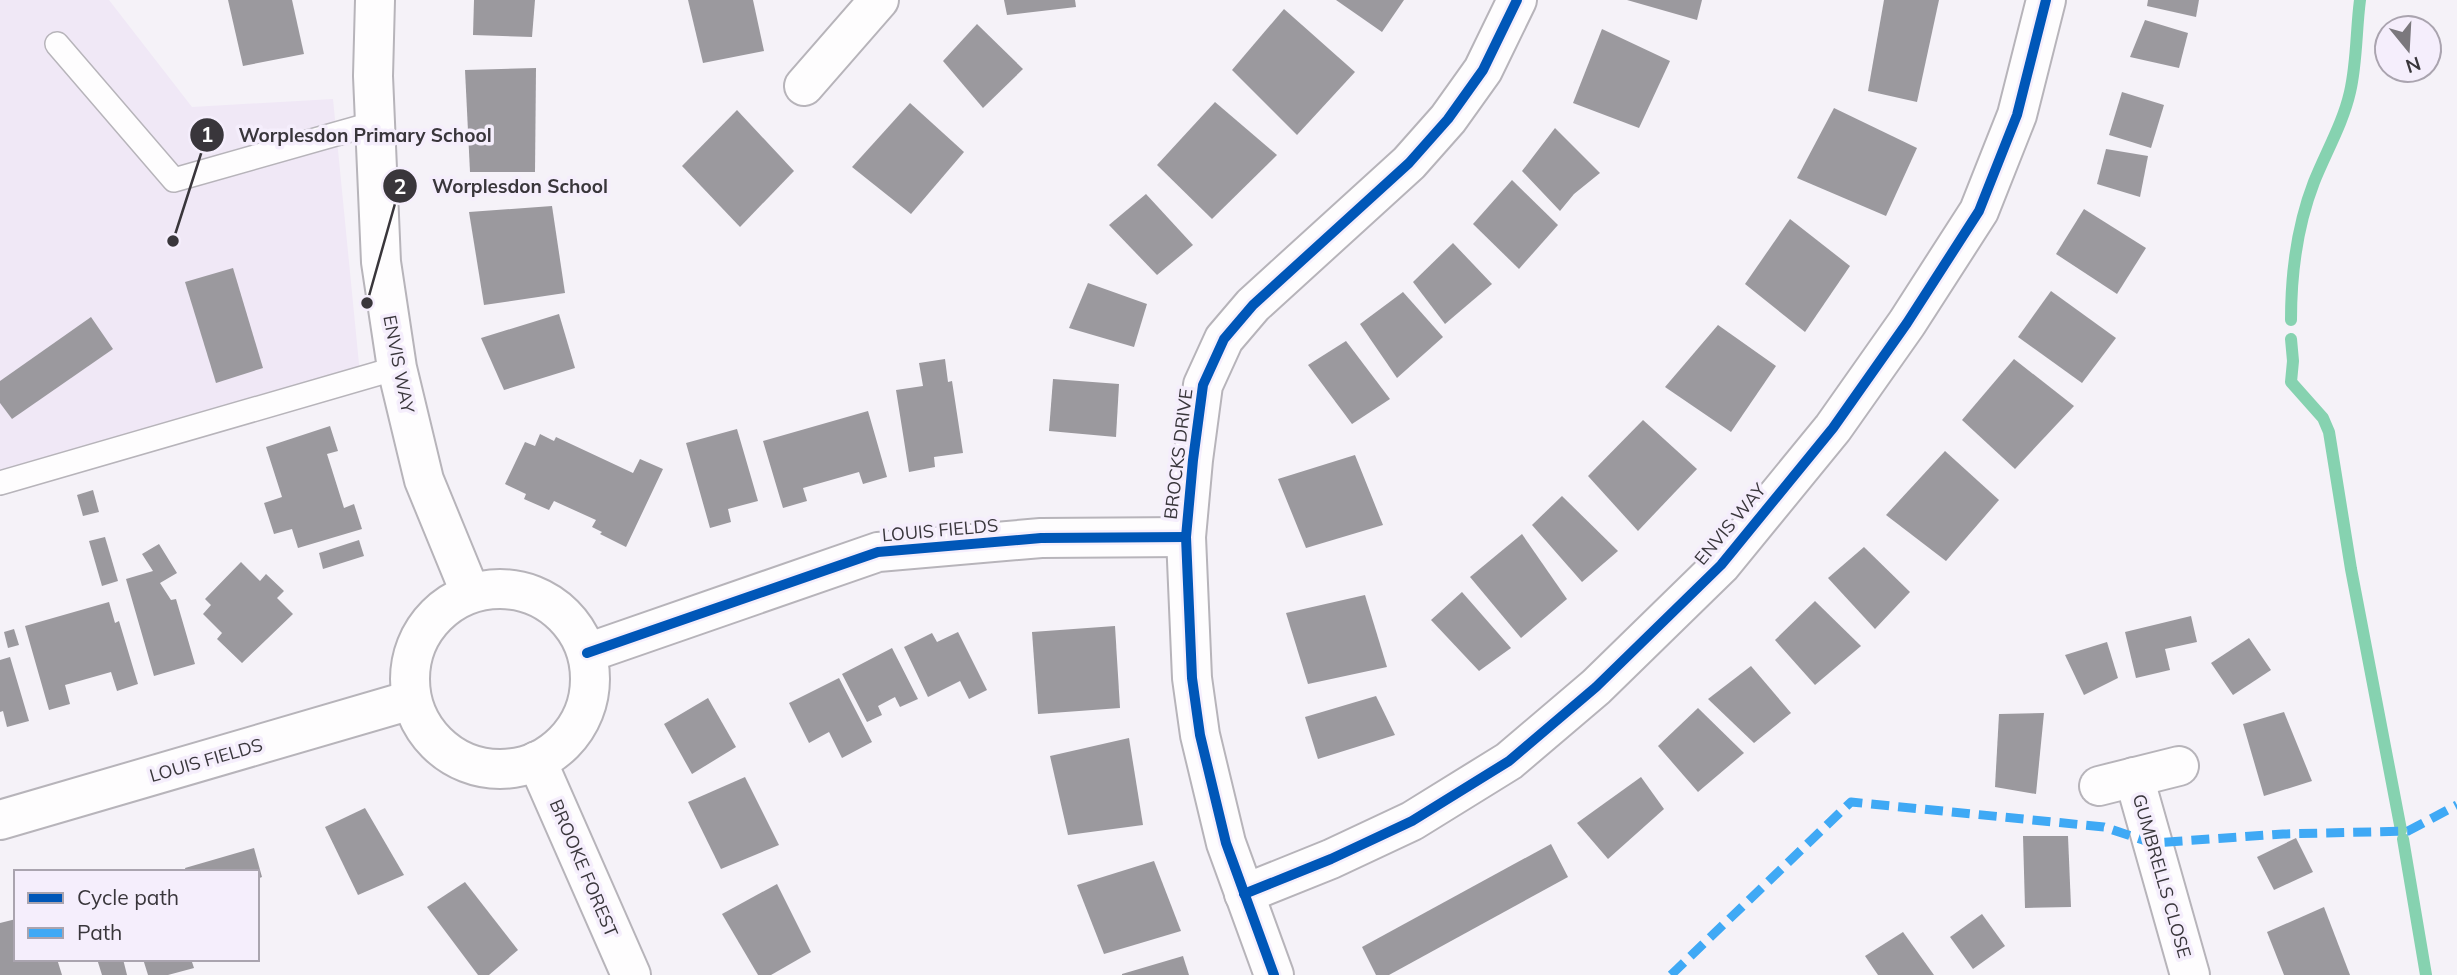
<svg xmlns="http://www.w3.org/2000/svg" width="2457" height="975" font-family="Mulish,sans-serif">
	<rect width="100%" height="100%" fill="#f5f2f8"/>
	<polygon fill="#f0e8f6" points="0,0 109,0 192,107 333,99 360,374 0,477"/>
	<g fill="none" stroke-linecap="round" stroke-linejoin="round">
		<g stroke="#86d2b0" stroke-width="12">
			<path d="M 2291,320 C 2291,273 2297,226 2314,182 C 2326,152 2343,123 2350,92 C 2357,62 2356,30 2360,0"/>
			<polyline points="2291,339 2293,361 2291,382 2323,418 2329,432 2351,569 2401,830"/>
			<polyline points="2403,839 2426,975"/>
		</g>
	</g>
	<g fill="#9b999e">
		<polygon points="228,0 292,0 304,54 243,66"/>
		<polygon points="474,0 535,0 532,37 473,35"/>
		<polygon points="688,0 753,0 764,51 703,63"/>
		<polygon points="1004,0 1075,0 1076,7 1007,15"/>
		<polygon points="1336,0 1404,0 1382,32"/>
		<polygon points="1627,0 1702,0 1697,20"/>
		<polygon points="1884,0 1939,0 1917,102 1868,91"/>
		<polygon points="2148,0 2199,0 2196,17 2147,6"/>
		<polygon points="1284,9 1355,72 1297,135 1232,70"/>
		<polygon points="2145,20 2188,33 2179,68 2130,57"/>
		<polygon points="977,24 1023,69 983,108 943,61"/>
		<polygon points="1602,29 1670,61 1639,128 1573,103"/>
		<polygon points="536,68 535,172 470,172 465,70"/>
		<polygon points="2122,92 2164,105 2151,148 2109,135"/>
		<polygon points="1215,102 1277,155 1212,219 1157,165"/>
		<polygon points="910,103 964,152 911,214 852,167"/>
		<polygon points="1834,108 1917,148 1886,216 1797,178"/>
		<polygon points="737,110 794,171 740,227 682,166"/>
		<polygon points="1555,128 1600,173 1574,194 1560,211 1522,171"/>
		<polygon points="2106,149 2148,156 2140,197 2097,184"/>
		<polygon points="1512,180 1558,225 1519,269 1473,224"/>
		<polygon points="1146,194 1193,245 1157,275 1109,225"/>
		<polygon points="552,206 565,293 484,305 469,212"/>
		<polygon points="2084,209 2146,248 2117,294 2056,254"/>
		<polygon points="1790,219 1850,266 1805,332 1745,284"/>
		<polygon points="1453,243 1492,284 1445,324 1413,282"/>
		<polygon points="233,268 263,368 216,383 185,282"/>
		<polygon points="1088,283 1147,304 1134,347 1069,328"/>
		<polygon points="2051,291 2116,338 2082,383 2018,337"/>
		<polygon points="1403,292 1443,337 1397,378 1360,324"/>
		<polygon points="559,314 575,368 504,390 481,338"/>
		<polygon points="91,317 113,349 12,419 0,403 0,381"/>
		<polygon points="1718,325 1776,366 1731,432 1665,387"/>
		<polygon points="1346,341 1390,399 1352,424 1308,365"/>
		<polygon points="945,359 948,382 952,381 963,453 934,457 935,467 909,472 896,390 923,386 919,363"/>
		<polygon points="2014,359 2074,406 2015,469 1962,420"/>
		<polygon points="1053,379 1119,384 1116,437 1049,431"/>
		<polygon points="868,411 887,477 863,484 859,472 803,488 807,501 783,508 763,441"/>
		<polygon points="1643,420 1697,469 1638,531 1588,476"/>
		<polygon points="330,426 338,451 327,454 344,508 354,504 362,529 298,548 292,529 274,534 264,503 282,497 266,447"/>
		<polygon points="737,429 758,501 728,509 731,522 710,528 686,443"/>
		<polygon points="540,434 554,441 556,437 633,473 640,459 663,469 626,547 600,534 602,532 592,527 596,520 554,501 549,510 524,499 526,494 505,484 525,442 535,446"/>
		<polygon points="1945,451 1999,500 1946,561 1886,515"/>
		<polygon points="1355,455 1383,525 1306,548 1278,479"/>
		<polygon points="93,490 99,512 83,516 77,495"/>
		<polygon points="1562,496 1618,551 1582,582 1532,525"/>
		<polygon points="1522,534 1567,599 1521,638 1470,577"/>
		<polygon points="105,537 118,581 102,586 89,541"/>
		<polygon points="359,540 364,556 323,569 319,553"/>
		<polygon points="159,544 177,573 160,583 171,600 176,599 195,664 154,676 126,579 153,571 142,554"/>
		<polygon points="1864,547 1910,592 1875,629 1828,578"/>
		<polygon points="241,562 260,581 266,574 284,591 277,598 293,614 242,663 217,639 222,633 203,614 211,605 205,599"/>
		<polygon points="1462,592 1511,648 1479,671 1431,620"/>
		<polygon points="1365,595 1387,667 1308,684 1286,613"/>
		<polygon points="1815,601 1861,646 1815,685 1775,640"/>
		<polygon points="109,602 115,623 119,621 138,684 117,691 111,672 65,685 70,704 49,710 25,626"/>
		<polygon points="2191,616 2197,642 2165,649 2170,670 2136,678 2125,632"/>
		<polygon points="1115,626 1120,708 1038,714 1032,632"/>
		<polygon points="14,629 19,645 8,648 4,632"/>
		<polygon points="958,632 987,690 969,699 960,681 928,697 904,647 932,633 937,642"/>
		<polygon points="2249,638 2271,670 2233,695 2211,663"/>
		<polygon points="2107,642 2118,678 2084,695 2065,655"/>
		<polygon points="892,648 918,699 900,707 895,697 878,706 882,715 867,722 842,674"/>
		<polygon points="10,657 29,721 7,727 3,711 0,712 0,660"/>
		<polygon points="1751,666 1791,713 1754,743 1708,699"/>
		<polygon points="839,678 872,742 842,758 829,732 809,743 789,703"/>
		<polygon points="1376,696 1395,735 1318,759 1305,717"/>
		<polygon points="708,698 736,747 692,774 664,724"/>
		<polygon points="1698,708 1744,753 1698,792 1658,746"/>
		<polygon points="2284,712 2312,781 2264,796 2243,724"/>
		<polygon points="2044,713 2036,794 1995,787 1999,714"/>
		<polygon points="1129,738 1143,825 1068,835 1050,756"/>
		<polygon points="745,777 779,845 721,869 688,802"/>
		<polygon points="1641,777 1664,809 1608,859 1577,823"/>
		<polygon points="365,808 404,875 358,895 325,827"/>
		<polygon points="2023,836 2068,836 2071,907 2025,908"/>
		<polygon points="2296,838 2313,872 2274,890 2257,857"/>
		<polygon points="1551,844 1568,877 1389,975 1376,975 1362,947"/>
		<polygon points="254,848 262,877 257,879 257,872 186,872 185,868"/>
		<polygon points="1154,861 1181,931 1104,954 1077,885"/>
		<polygon points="465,882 518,950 489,975 478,975 427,907"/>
		<polygon points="777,884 811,952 771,975 758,975 722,914"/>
		<polygon points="2324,907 2350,975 2284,975 2267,932"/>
		<polygon points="1982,914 2005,946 1973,969 1950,937"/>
		<polygon points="16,919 16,959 57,959 62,975 0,975 0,923"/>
		<polygon points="1903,932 1934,975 1878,975 1865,956"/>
		<polygon points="1183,956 1189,975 1122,975 1122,974"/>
		<polygon points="97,959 123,959 127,975 102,975"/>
		<polygon points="143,959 191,959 194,968 168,975 148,975"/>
	</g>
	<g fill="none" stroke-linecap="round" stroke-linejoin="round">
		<g stroke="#b7b4ba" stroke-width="26">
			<g id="service">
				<polyline points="57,44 174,180 375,123"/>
				<polyline points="0,483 397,368"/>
			</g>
		</g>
		<g stroke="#b7b4ba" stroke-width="42">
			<g id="minor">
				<polyline points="375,0 373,76 381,262 397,368 424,480 470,592"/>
				<polyline points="804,86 879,0"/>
				<circle cx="500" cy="679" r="90"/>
				<polyline points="587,653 878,552 1041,538 1186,537"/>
				<polyline points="537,761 631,975"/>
				<polyline points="2134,777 2190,975"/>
				<polyline points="2099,786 2179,766"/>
				<polyline points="0,820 411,700"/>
				<polyline points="1244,894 1331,859 1412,821 1509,761 1596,687 1721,565 1833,428 1907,323 1979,211 2017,115 2046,0"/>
				<polyline points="1274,975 1226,843 1200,735 1192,678 1186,537 1193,460 1203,385 1224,339 1253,305 1409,163 1448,119 1483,70 1517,0"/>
			</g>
		</g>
		<use href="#service" stroke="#fefdfe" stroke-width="23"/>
		<use href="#minor" stroke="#fefdfe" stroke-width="38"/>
		<polyline stroke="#3fa9f5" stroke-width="9" stroke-dasharray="18 9" stroke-linecap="butt" points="1671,975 1851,802 2104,827 2152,843 2283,834 2408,831 2457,805"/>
		<g stroke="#f5eefc" stroke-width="15">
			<g id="cycleway">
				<polyline points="587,653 878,552 1041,538 1186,537"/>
				<polyline points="1244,894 1331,859 1412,821 1509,761 1596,687 1721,565 1833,428 1907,323 1979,211 2017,115 2046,0"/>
				<polyline points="1274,975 1226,843 1200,735 1192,678 1186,537 1193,460 1203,385 1224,339 1253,305 1409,163 1448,119 1483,70 1517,0"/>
			</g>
		</g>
		<use href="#cycleway" stroke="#0057b8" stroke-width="10"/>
	</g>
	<g text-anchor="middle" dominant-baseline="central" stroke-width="7" stroke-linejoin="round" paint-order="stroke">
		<g font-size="18" fill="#39363b" stroke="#f5eefc">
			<text transform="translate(399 364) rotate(79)">ENVIS WAY</text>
			<text transform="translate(1178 454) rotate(-83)">BROCKS DRIVE</text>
			<text transform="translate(1730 524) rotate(-50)">ENVIS WAY</text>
			<text transform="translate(940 530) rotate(-5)">LOUIS FIELDS</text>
			<text transform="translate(206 760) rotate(-16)">LOUIS FIELDS</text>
			<text transform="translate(584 868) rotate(67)">BROOKE FOREST</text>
			<text transform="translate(2162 876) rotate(74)">GUMBRELLS CLOSE</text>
		</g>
	</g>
	<path fill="none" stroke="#39363b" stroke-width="2.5" d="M173 241L207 135M367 303L400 186"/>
	<g fill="#39363b" stroke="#f5eefc" stroke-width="2.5">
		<circle cx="173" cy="241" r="7"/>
		<circle cx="367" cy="303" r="7"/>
		<circle cx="207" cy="135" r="18"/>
		<circle cx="400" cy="186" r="18"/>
	</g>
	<g font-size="21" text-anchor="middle" font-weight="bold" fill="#fff">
		<text x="207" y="142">1</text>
		<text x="400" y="194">2</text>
	</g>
	<g font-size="19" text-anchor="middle" font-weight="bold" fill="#39363b" stroke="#f5eefc" stroke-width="7" stroke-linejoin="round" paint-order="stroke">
		<text x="365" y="142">Worplesdon Primary School</text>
		<text x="520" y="193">Worplesdon School</text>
	</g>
	<rect x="14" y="870" width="245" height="91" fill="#f5eefc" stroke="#aaa4af" stroke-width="2"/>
	<rect x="28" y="893" width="35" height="10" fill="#0057b8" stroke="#aaa4af" stroke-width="2"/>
	<text x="77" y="905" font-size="21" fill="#39363b">Cycle path</text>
	<rect x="28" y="928" width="35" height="10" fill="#3fa9f5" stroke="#aaa4af" stroke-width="2"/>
	<text x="77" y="940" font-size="21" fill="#39363b">Path</text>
	<g transform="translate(2408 49) rotate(162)"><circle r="33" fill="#f5eefc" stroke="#aaa4af" stroke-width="2"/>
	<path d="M0-5L12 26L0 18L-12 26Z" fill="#7b787d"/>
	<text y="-10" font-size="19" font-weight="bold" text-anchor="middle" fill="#39363b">N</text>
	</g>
</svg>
